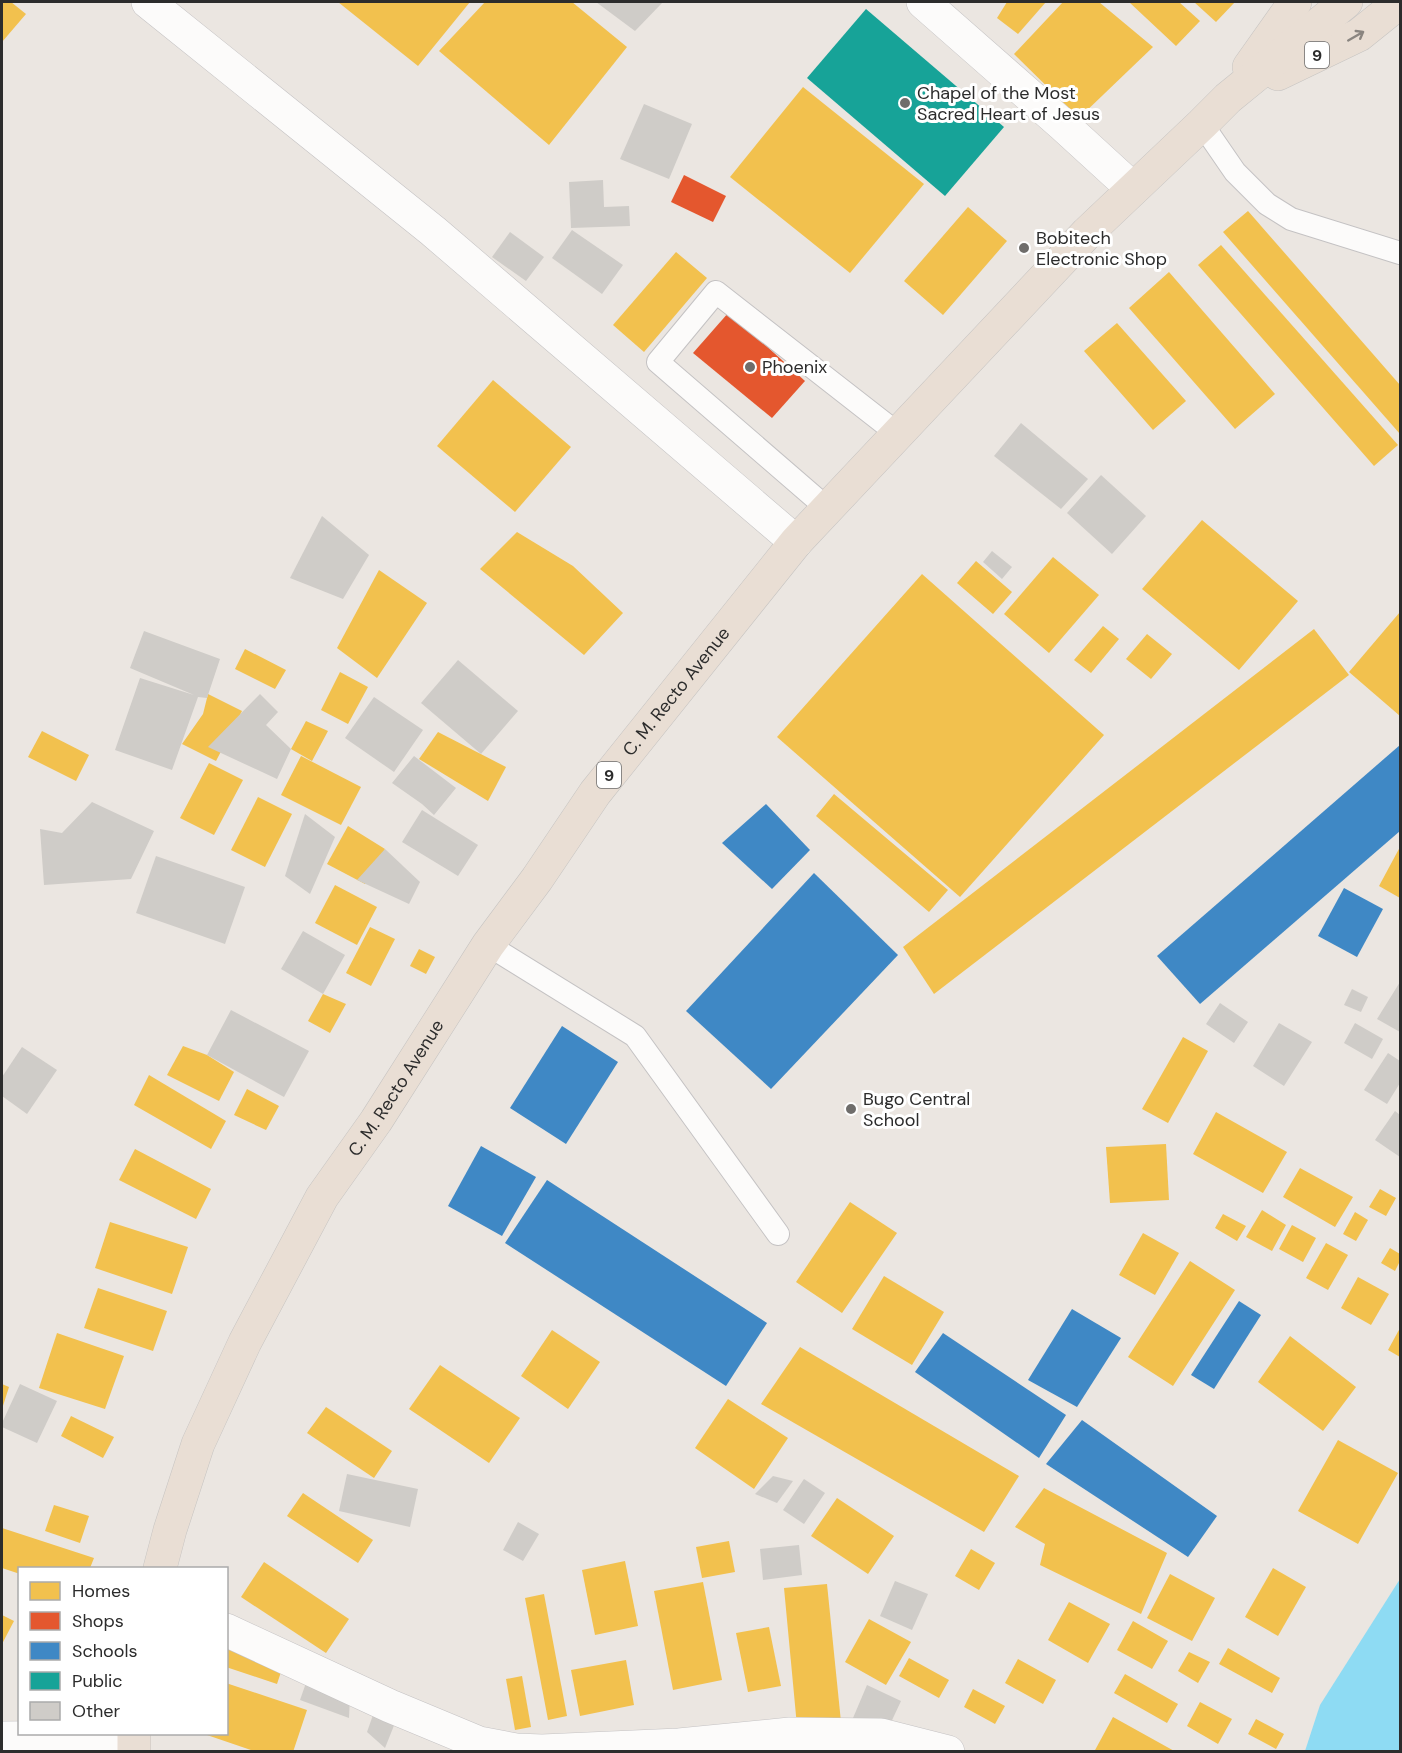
<svg xmlns="http://www.w3.org/2000/svg" width="1402" height="1753" font-family="'DM Sans',sans-serif">
	<rect width="100%" height="100%" fill="#ebe6e1"/>
	<polygon fill="#8edbf3" points="1400,1579 1400,1751 1305,1751 1320,1705"/>
	<g fill="#f2c14e">
		<polygon points="2,2 11,2 26,14 2,42"/>
		<polygon points="338,2 470,2 418,66"/>
		<polygon points="485,2 572,2 627,47 549,145 439,51"/>
		<polygon points="1007,2 1046,2 1018,34 997,18"/>
		<polygon points="1063,2 1099,2 1153,47 1079,118 1014,54"/>
		<polygon points="1129,2 1179,2 1200,21 1176,46"/>
		<polygon points="1194,2 1235,2 1216,22"/>
		<polygon points="803,87 924,184 850,273 730,177"/>
		<polygon points="968,207 1007,241 943,315 904,281"/>
		<polygon points="1248,211 1400,385 1400,434 1223,232"/>
		<polygon points="1221,245 1398,445 1374,466 1198,265"/>
		<polygon points="676,252 707,278 644,352 613,325"/>
		<polygon points="1169,272 1275,394 1235,429 1129,308"/>
		<polygon points="1117,323 1186,401 1153,430 1084,351"/>
		<polygon points="493,380 571,447 515,512 437,446"/>
		<polygon points="1202,520 1298,601 1239,670 1142,589"/>
		<polygon points="517,532 573,566 623,613 584,655 480,569"/>
		<polygon points="1053,557 1099,595 1049,653 1004,614"/>
		<polygon points="976,561 1012,592 993,614 957,583"/>
		<polygon points="379,570 427,603 377,678 337,648"/>
		<polygon points="922,574 1104,735 960,897 777,737"/>
		<polygon points="1400,612 1400,716 1349,672"/>
		<polygon points="1103,626 1119,639 1091,673 1074,660"/>
		<polygon points="1314,629 1349,675 934,994 903,947"/>
		<polygon points="1147,634 1172,654 1151,679 1126,659"/>
		<polygon points="245,649 286,670 275,689 235,669"/>
		<polygon points="340,672 368,687 348,724 321,710"/>
		<polygon points="208,694 242,711 216,761 182,744 203,714"/>
		<polygon points="306,721 328,731 312,761 291,749"/>
		<polygon points="42,731 89,755 76,781 28,757"/>
		<polygon points="438,732 506,767 488,801 419,759"/>
		<polygon points="301,756 361,787 341,825 281,795"/>
		<polygon points="209,763 243,780 214,835 180,818"/>
		<polygon points="834,794 948,890 929,912 816,816"/>
		<polygon points="258,797 292,814 265,867 231,850"/>
		<polygon points="348,826 385,849 365,884 327,864"/>
		<polygon points="1400,847 1400,898 1379,886"/>
		<polygon points="335,885 377,907 357,945 315,923"/>
		<polygon points="370,927 395,939 371,986 346,973"/>
		<polygon points="419,949 435,957 426,974 410,966"/>
		<polygon points="323,994 346,1004 330,1033 308,1021"/>
		<polygon points="1183,1037 1208,1051 1168,1123 1142,1109"/>
		<polygon points="183,1046 207,1055 234,1072 219,1101 167,1075"/>
		<polygon points="149,1075 226,1121 211,1149 134,1105"/>
		<polygon points="247,1089 279,1106 266,1130 234,1115"/>
		<polygon points="1216,1112 1287,1152 1263,1193 1193,1154"/>
		<polygon points="1166,1144 1169,1200 1110,1203 1106,1147"/>
		<polygon points="135,1149 211,1189 196,1219 119,1180"/>
		<polygon points="1300,1168 1353,1197 1335,1227 1283,1197"/>
		<polygon points="1380,1189 1396,1198 1386,1216 1369,1207"/>
		<polygon points="850,1202 897,1233 842,1313 796,1282"/>
		<polygon points="1262,1210 1286,1225 1272,1251 1246,1237"/>
		<polygon points="1355,1212 1368,1220 1356,1241 1343,1234"/>
		<polygon points="1223,1214 1246,1226 1237,1241 1215,1228"/>
		<polygon points="110,1222 188,1247 172,1294 95,1268"/>
		<polygon points="1292,1225 1316,1238 1303,1262 1279,1249"/>
		<polygon points="1143,1233 1179,1253 1155,1295 1119,1275"/>
		<polygon points="1326,1243 1348,1255 1328,1290 1306,1278"/>
		<polygon points="1390,1248 1400,1254 1400,1261 1395,1271 1381,1263"/>
		<polygon points="1190,1261 1235,1290 1173,1386 1128,1357"/>
		<polygon points="884,1276 944,1312 912,1365 852,1329"/>
		<polygon points="1358,1277 1389,1294 1371,1325 1341,1308"/>
		<polygon points="98,1288 167,1311 153,1351 84,1328"/>
		<polygon points="1400,1328 1400,1357 1388,1350"/>
		<polygon points="552,1330 600,1362 568,1409 521,1376"/>
		<polygon points="57,1333 124,1356 105,1409 39,1388"/>
		<polygon points="1290,1336 1356,1387 1323,1431 1258,1382"/>
		<polygon points="800,1347 1019,1476 984,1532 761,1404"/>
		<polygon points="440,1365 520,1418 489,1463 409,1409"/>
		<polygon points="2,1384 9,1387 2,1409"/>
		<polygon points="728,1399 788,1438 754,1489 695,1448"/>
		<polygon points="326,1407 392,1451 374,1478 307,1433"/>
		<polygon points="71,1416 114,1437 103,1458 61,1436"/>
		<polygon points="1338,1440 1398,1473 1358,1544 1298,1511"/>
		<polygon points="1044,1488 1167,1553 1141,1614 1040,1565 1045,1544 1015,1527"/>
		<polygon points="303,1493 373,1540 358,1563 287,1516"/>
		<polygon points="837,1498 894,1536 868,1574 811,1536"/>
		<polygon points="54,1505 89,1516 80,1543 45,1531"/>
		<polygon points="2,1528 94,1558 90,1568 20,1568 20,1574 2,1568"/>
		<polygon points="729,1541 735,1572 702,1578 696,1547"/>
		<polygon points="971,1549 995,1563 979,1590 955,1576"/>
		<polygon points="625,1561 638,1626 595,1635 582,1570"/>
		<polygon points="264,1562 349,1619 326,1653 241,1597"/>
		<polygon points="1273,1568 1306,1587 1278,1636 1245,1617"/>
		<polygon points="1170,1574 1215,1598 1192,1641 1147,1618"/>
		<polygon points="703,1582 722,1680 673,1690 654,1591"/>
		<polygon points="827,1584 841,1722 797,1726 784,1588"/>
		<polygon points="544,1594 567,1716 548,1720 525,1598"/>
		<polygon points="1069,1602 1110,1624 1088,1663 1048,1640"/>
		<polygon points="2,1615 14,1621 2,1644"/>
		<polygon points="869,1619 911,1642 886,1685 845,1662"/>
		<polygon points="1133,1621 1168,1641 1152,1669 1117,1650"/>
		<polygon points="769,1627 781,1686 748,1692 736,1633"/>
		<polygon points="226,1638 286,1657 277,1684 226,1667"/>
		<polygon points="1228,1648 1280,1678 1272,1693 1219,1664"/>
		<polygon points="1189,1652 1210,1662 1198,1683 1178,1671"/>
		<polygon points="909,1658 949,1680 939,1698 899,1676"/>
		<polygon points="1018,1659 1056,1680 1043,1704 1005,1683"/>
		<polygon points="626,1660 634,1705 580,1716 571,1670"/>
		<polygon points="1125,1674 1178,1704 1167,1723 1114,1693"/>
		<polygon points="522,1676 531,1727 515,1730 506,1679"/>
		<polygon points="226,1683 307,1710 293,1752 257,1752 204,1734 226,1734"/>
		<polygon points="973,1689 1005,1706 995,1724 964,1707"/>
		<polygon points="1200,1702 1232,1719 1218,1744 1187,1726"/>
		<polygon points="1113,1717 1176,1752 1094,1752"/>
		<polygon points="1256,1719 1284,1734 1276,1749 1248,1734"/>
	</g>
	<g fill="#e4572e">
		<polygon points="684,175 726,196 713,222 671,202"/>
		<polygon points="729,312 805,381 772,418 693,353"/>
	</g>
	<g fill="#3f88c5">
		<polygon points="1400,745 1400,831 1200,1004 1157,956"/>
		<polygon points="766,804 810,850 772,889 722,843"/>
		<polygon points="814,873 898,955 771,1089 686,1011"/>
		<polygon points="1344,888 1383,909 1357,957 1318,936"/>
		<polygon points="562,1026 618,1062 566,1144 510,1108"/>
		<polygon points="481,1146 536,1177 502,1236 448,1206"/>
		<polygon points="547,1180 767,1323 726,1386 505,1243"/>
		<polygon points="1239,1301 1261,1315 1214,1389 1191,1375"/>
		<polygon points="1072,1309 1121,1338 1077,1407 1028,1380"/>
		<polygon points="943,1333 1066,1415 1039,1458 915,1372"/>
		<polygon points="1082,1420 1217,1516 1188,1557 1046,1464"/>
	</g>
	<polygon fill="#17a398" points="866,9 1004,127 945,196 807,78"/>
	<g fill="#cfccc8">
		<polygon points="596,2 663,2 635,31"/>
		<polygon points="644,104 692,124 669,179 620,159"/>
		<polygon points="603,180 604,207 629,206 630,226 571,228 569,182"/>
		<polygon points="572,230 623,265 602,294 552,258"/>
		<polygon points="510,232 544,257 526,281 492,257"/>
		<polygon points="1021,423 1088,479 1061,509 994,456"/>
		<polygon points="1101,475 1146,516 1112,554 1067,513"/>
		<polygon points="322,516 369,555 343,599 290,578"/>
		<polygon points="992,551 1012,567 1002,579 983,562"/>
		<polygon points="144,631 220,659 207,698 198,697 172,770 115,750 140,678 194,695 130,668"/>
		<polygon points="458,660 518,711 481,754 421,703"/>
		<polygon points="260,694 278,712 266,725 291,749 277,779 208,747"/>
		<polygon points="374,697 423,730 394,772 345,738"/>
		<polygon points="414,756 456,788 434,815 422,804 392,783"/>
		<polygon points="92,802 154,831 131,879 44,885 40,829 62,833"/>
		<polygon points="422,810 478,845 458,876 402,842"/>
		<polygon points="305,814 335,837 310,894 285,876"/>
		<polygon points="385,849 420,882 409,904 357,880"/>
		<polygon points="156,856 245,887 225,944 136,913"/>
		<polygon points="303,931 345,955 323,994 281,969"/>
		<polygon points="1400,982 1400,1032 1377,1019"/>
		<polygon points="1352,989 1368,997 1361,1012 1344,1005"/>
		<polygon points="1220,1003 1248,1022 1234,1043 1206,1024"/>
		<polygon points="231,1010 309,1051 284,1097 207,1055"/>
		<polygon points="1279,1023 1312,1042 1284,1086 1253,1066"/>
		<polygon points="1355,1023 1383,1039 1372,1059 1344,1043"/>
		<polygon points="22,1047 57,1070 27,1114 2,1096 2,1077"/>
		<polygon points="1388,1053 1400,1061 1400,1083 1387,1104 1364,1090"/>
		<polygon points="1395,1111 1400,1115 1400,1157 1375,1140"/>
		<polygon points="20,1384 57,1401 37,1443 2,1427 2,1423"/>
		<polygon points="347,1474 418,1489 410,1527 339,1511"/>
		<polygon points="773,1476 793,1481 777,1503 755,1494"/>
		<polygon points="804,1479 825,1493 804,1524 783,1510"/>
		<polygon points="518,1522 539,1534 523,1561 503,1550"/>
		<polygon points="799,1545 802,1575 763,1580 760,1549"/>
		<polygon points="895,1581 928,1594 912,1630 880,1616"/>
		<polygon points="307,1680 350,1696 349,1718 300,1700"/>
		<polygon points="867,1685 901,1701 886,1733 853,1718"/>
		<polygon points="373,1715 395,1723 385,1748 367,1732"/>
	</g>
	<g fill="none" stroke-linecap="round" stroke-linejoin="round">
		<g stroke="#c4c2c3" stroke-width="24">
			<g id="lane">
				<polyline points="1202,124 1235,172 1267,204 1291,219 1400,253"/>
				<polyline points="828,509 658,362 716,292 898,434"/>
				<polyline points="488,945 635,1036 778,1234"/>
			</g>
		</g>
		<g stroke="#c4c2c3" stroke-width="34">
			<g id="street">
				<polyline points="148,2 433,231 796,542"/>
				<polyline points="923,2 1063,125 1133,189"/>
				<polyline points="226,1630 390,1706 479,1743 516,1750 542,1751 679,1745 790,1734 881,1735 948,1752"/>
				<polyline points="2,1738 113,1737 133,1735"/>
			</g>
		</g>
		<g stroke="#c6c4c2" stroke-width="34">
			<g id="highway">
				<polyline points="1249,67 1295,2"/>
				<polyline points="1278,74 1359,35 1400,2"/>
				<path id="s1" d="M 160,1568 L 170,1530 L 198,1444 L 245,1342 L 322,1197 L 376,1121 L 488,945 L 537,879 L 595,793 L 796,542 L 1087,233 L 1202,124 L 1228,98 L 1346,2"/>
				<polyline points="134,1734 134,1752"/>
			</g>
		</g>
		<use href="#lane" stroke="#fcfbfa" stroke-width="22"/>
		<use href="#street" stroke="#fcfbfa" stroke-width="33"/>
		<use href="#highway" stroke="#e9ded4" stroke-width="33"/>
	</g>
	<defs><path id="oneway-shaft" d="M-6 0H5M1.5-3L5.5 0L1.5 3" fill="none" stroke-width="1.6" stroke-linecap="round" stroke-linejoin="round" transform="scale(1.5)"/></defs>
	<use stroke="#8a8580" href="#oneway-shaft" transform="translate(1356 36) rotate(-30)"/>
	<g fill="#6f6d6b" stroke="#fff" stroke-width="2">
		<circle cx="905" cy="103" r="6"/>
		<circle cx="1024" cy="248" r="6"/>
		<circle cx="750" cy="367" r="6"/>
		<circle cx="851" cy="1109" r="6"/>
	</g>
	<g text-anchor="middle" dominant-baseline="central" stroke-width="6" stroke-linejoin="round" paint-order="stroke">
		<g fill="#fff" stroke="#6b6b6b" stroke-width="1.5">
			<rect x="1305" y="42" width="24" height="26" rx="4.5"/>
			<rect x="597" y="762" width="24" height="26" rx="4.5"/>
		</g>
		<g font-size="16" font-weight="bold" fill="#2c2c2c">
			<text x="1317" y="55">9</text>
			<text x="609" y="775">9</text>
		</g>
		<g font-size="18" fill="#2c2c2c" stroke="#fff" text-anchor="start">
			<text x="917" y="93">Chapel of the Most<tspan x="917" dy="21">Sacred Heart of Jesus</tspan></text>
			<text x="1036" y="238">Bobitech<tspan x="1036" dy="21">Electronic Shop</tspan></text>
			<text x="762" y="367">Phoenix</text>
			<text x="863" y="1099">Bugo Central<tspan x="863" dy="21">School</tspan></text>
		</g>
		<g font-size="18" fill="#2c2c2c" stroke="#fff">
			<text stroke="none"><textPath href="#s1" startOffset="1024">C. M. Recto Avenue</textPath></text>
			<text stroke="none"><textPath href="#s1" startOffset="538">C. M. Recto Avenue</textPath></text>
		</g>
	</g>
	<rect width="1402" height="1753" fill="none" stroke="#2c2c2c" stroke-width="6"/>
	<rect x="18" y="1567" width="210" height="168" fill="#ffffff" stroke="#ababab" stroke-width="1.5"/>
	<rect x="30" y="1582" width="30" height="18" fill="#f2c14e" stroke="#ababab" stroke-width="1.5"/>
	<text x="72" y="1597" font-size="18" fill="#2c2c2c">Homes</text>
	<rect x="30" y="1612" width="30" height="18" fill="#e4572e" stroke="#ababab" stroke-width="1.5"/>
	<text x="72" y="1627" font-size="18" fill="#2c2c2c">Shops</text>
	<rect x="30" y="1642" width="30" height="18" fill="#3f88c5" stroke="#ababab" stroke-width="1.5"/>
	<text x="72" y="1657" font-size="18" fill="#2c2c2c">Schools</text>
	<rect x="30" y="1672" width="30" height="18" fill="#17a398" stroke="#ababab" stroke-width="1.5"/>
	<text x="72" y="1687" font-size="18" fill="#2c2c2c">Public</text>
	<rect x="30" y="1702" width="30" height="18" fill="#cfccc8" stroke="#ababab" stroke-width="1.5"/>
	<text x="72" y="1717" font-size="18" fill="#2c2c2c">Other</text>
</svg>
